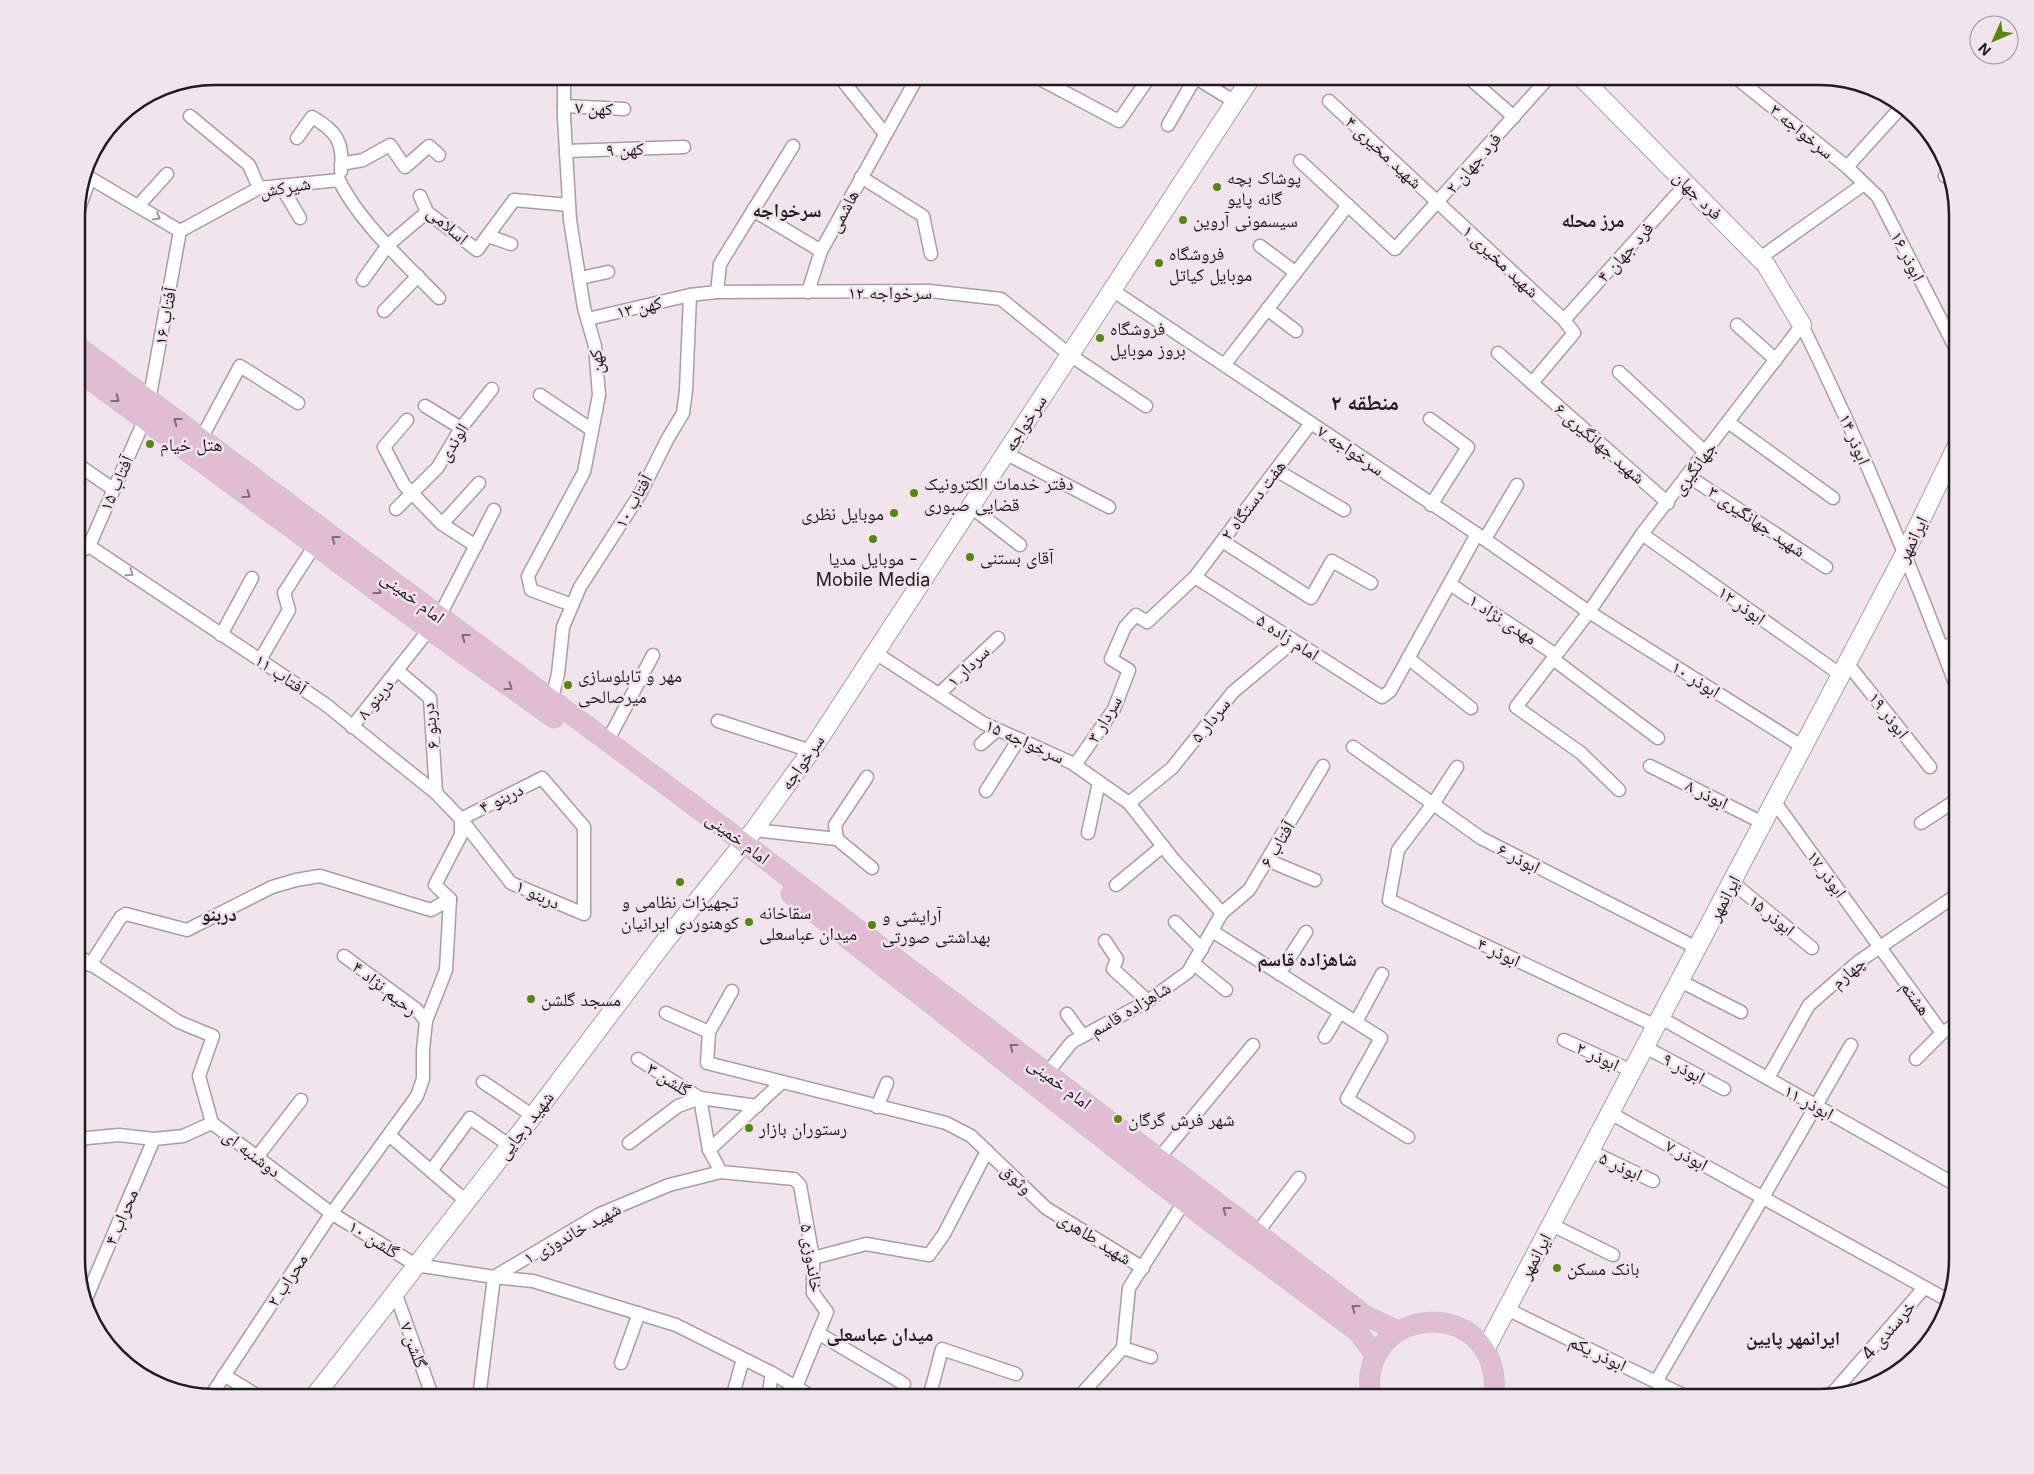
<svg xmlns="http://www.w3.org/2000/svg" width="2034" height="1474" font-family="Inter,'Noto Naskh Arabic',sans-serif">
	<rect width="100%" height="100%" fill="#f1e4ec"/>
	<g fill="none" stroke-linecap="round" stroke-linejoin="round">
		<g stroke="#a99da4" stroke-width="15">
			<g id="street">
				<polyline points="564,76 564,117 570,220 584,308 595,346 599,395 584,472 528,576 531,590 572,605"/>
				<polyline points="839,76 885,134"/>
				<polyline points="1193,76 1235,102"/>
				<polyline points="1467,76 1514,117"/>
				<polyline points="1734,76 1847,167 1878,197 1958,353"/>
				<polyline points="1038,78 1119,121 1150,76"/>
				<polyline points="1329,101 1564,320 1574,333 1532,383"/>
				<polyline points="564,106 624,109"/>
				<polyline points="190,116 249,165 259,188"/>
				<polyline points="1168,125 1195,78"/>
				<path d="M 297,138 L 312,117 C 337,131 344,143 341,171"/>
				<polyline points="566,151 684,147"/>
				<polyline points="1300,161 1395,249 1550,76"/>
				<polyline points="341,164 363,160 390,145 405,167 429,146 439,155"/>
				<polyline points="1847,167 1903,105"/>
				<polyline points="85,175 180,231"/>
				<polyline points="1945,176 1949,178"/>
				<polyline points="861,177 923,216 931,254"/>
				<path d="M 339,180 C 359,222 407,265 439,298"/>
				<polyline points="281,186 300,218"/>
				<polyline points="420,196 427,212 477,250 514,200 569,205"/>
				<polyline points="138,206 167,174"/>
				<polyline points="753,210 821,251"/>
				<polyline points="77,214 90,178"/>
				<polyline points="180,231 259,188 339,180"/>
				<polyline points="488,236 511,244"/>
				<polyline points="1260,246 1295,272"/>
				<polyline points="1760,258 1864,184"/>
				<polyline points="580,278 608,272"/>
				<polyline points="363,280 388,245 427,212"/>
				<polyline points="1112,290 1477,534 1589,612 1803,747"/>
				<polyline points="717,292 720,264 793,146"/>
				<polyline points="808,292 821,251 918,76"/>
				<polyline points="1267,309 1296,331"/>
				<polyline points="384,311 418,276"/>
				<polyline points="588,319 690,295 717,292 930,291 1001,299 1070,355 1146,406"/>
				<polyline points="1564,320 1686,184"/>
				<polyline points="1737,325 1776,360"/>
				<polyline points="1498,353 1668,503"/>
				<polyline points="1225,364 1348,205"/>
				<polyline points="1619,372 1705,452"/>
				<polyline points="540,395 592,430"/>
				<polyline points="149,401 180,231"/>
				<polyline points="425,406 461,428"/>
				<polyline points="1430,419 1468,447 1431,505"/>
				<polyline points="407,420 384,447 404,485 442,524 476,546"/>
				<polyline points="1728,422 1833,498"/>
				<polyline points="201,439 240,366 298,403"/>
				<polyline points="1005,453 1109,507"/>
				<polyline points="77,464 113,489"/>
				<polyline points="1276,470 1344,510"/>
				<polyline points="1688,476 1826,567"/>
				<polyline points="970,506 1020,545"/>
				<polyline points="396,509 438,467 461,428 492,389"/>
				<polyline points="442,524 479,483"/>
				<polyline points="1642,534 1841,675"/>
				<polyline points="1485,539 1517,485"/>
				<polyline points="1222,541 1311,598 1332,561 1371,583"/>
				<polyline points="89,546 260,660 325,704 436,793 461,819 511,883 584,914 584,827 542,778 461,819"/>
				<polyline points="89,546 144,421"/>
				<polyline points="77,554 89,546"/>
				<polyline points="1195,577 1382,697 1390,691 1477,534"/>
				<polyline points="1450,584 1556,655"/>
				<polyline points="221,635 252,578"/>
				<polyline points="1942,648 1958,641"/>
				<polyline points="874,652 983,723 1072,763 1129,803 1173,859 1222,913"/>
				<polyline points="1408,658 1471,708"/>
				<polyline points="1553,659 1658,738"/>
				<polyline points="260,660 289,610 284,593 315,545"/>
				<polyline points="1847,663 1930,767"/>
				<polyline points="398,671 430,698 436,793"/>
				<polyline points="939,694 998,638"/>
				<polyline points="550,706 558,674 563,627 580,587 640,494 667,440 683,413 686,391 690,295"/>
				<polyline points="718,721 811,751"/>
				<polyline points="352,727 439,617 494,510"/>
				<polyline points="607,742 653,655"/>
				<polyline points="981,744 997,730"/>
				<polyline points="1353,747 1481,838 1697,948"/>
				<polyline points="1075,765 1114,709 1129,670 1111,659 1125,627 1136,615 1147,622 1195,577 1311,423"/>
				<polyline points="1650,766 1763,823"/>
				<polyline points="1457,767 1433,804 1398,850 1389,900 1656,1026"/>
				<path d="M 1619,790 L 1581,753 L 1516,707 L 1589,612 L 1642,534 L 1802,325 C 1860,444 1912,567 1958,691"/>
				<polyline points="986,791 1019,739"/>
				<polyline points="1774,801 1942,1033 1958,1023"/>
				<polyline points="1129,803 1172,768 1233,692 1294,641"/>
				<polyline points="1921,823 1958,799"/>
				<polyline points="754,830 837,839 872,868"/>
				<polyline points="1088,833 1099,782"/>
				<polyline points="837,839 835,825 867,777"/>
				<polyline points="1267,860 1315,880"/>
				<polyline points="1732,882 1812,948"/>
				<polyline points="1116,885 1163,846"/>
				<polyline points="450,899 435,885 461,835 461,819"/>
				<polyline points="1175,922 1202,949"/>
				<polyline points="1212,931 1381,1038 1347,1099 1408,1137"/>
				<polyline points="1105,941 1117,959 1113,969 1148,1001"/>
				<polyline points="77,955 179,1022 213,1036 199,1076 212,1123"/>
				<polyline points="344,956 416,1009 426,1021"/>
				<polyline points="1193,963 1226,990"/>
				<polyline points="90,965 121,917 126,914 187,930 272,887 296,880 320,876 431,910 450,899"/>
				<polyline points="1279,974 1306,932"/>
				<polyline points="1680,981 1741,1012"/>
				<polyline points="732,991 709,1032 707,1063 946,1123 971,1136 1046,1208 1143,1268"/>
				<polyline points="666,1013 709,1032"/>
				<polyline points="1067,1014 1083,1036"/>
				<polyline points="1661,1018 1958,1186"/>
				<polyline points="1356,1022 1382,974"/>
				<polyline points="1325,1037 1340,1012"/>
				<polyline points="1564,1040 1632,1071"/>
				<polyline points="1645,1047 1724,1089"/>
				<polyline points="638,1059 700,1098 757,1106"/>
				<polyline points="1916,1059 1942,1033"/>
				<polyline points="1047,1073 1072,1042 1148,1001 1188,972 1222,913 1249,890 1323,766"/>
				<polyline points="1768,1078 1809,1005 1858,962 1958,894"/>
				<polyline points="483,1082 533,1116"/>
				<polyline points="700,1098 709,1150 721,1172"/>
				<polyline points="877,1107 887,1083"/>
				<polyline points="1610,1113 1951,1302"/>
				<polyline points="389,1135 466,1201"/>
				<polyline points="77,1139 119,1135 154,1139 183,1136 212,1123 331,1213 416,1265 494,1277 533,1281 676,1325 772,1373 814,1398"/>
				<polyline points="629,1143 678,1106 700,1098"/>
				<polyline points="709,1150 782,1082"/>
				<polyline points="1590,1151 1653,1181"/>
				<polyline points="257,1157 301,1100"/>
				<polyline points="1159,1158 1253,1045"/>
				<polyline points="431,1171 470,1118 509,1145"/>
				<polyline points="1552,1225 1613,1255"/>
				<polyline points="1257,1233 1299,1178"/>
				<polyline points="813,1258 866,1244 929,1255 944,1234 987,1151"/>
				<polyline points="494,1277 600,1214 669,1185 721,1172 794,1179 800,1185 813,1258 813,1293 827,1312 796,1387"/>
				<polyline points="395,1292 433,1398"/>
				<polyline points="85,1301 154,1139"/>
				<polyline points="1507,1309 1689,1398"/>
				<polyline points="818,1333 904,1384"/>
				<polyline points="1123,1348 1151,1357"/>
				<polyline points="621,1363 639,1313"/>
				<polyline points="224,1375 261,1398"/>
				<polyline points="1656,1382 1851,1045"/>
				<polyline points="1831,1395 1924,1288"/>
				<polyline points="210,1397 329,1217 417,1096 423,1079 423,1050 426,1021 446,970 450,899"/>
				<polyline points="479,1398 494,1277"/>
				<polyline points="732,1398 743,1359"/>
				<polyline points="768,1398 772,1373"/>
				<polyline points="929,1398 942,1349 1016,1374"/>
				<polyline points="1078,1398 1123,1348 1129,1288 1184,1202"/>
			</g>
		</g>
		<g stroke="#a99da4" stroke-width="20">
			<g id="secondary">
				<polyline points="1580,76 1766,265 1802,325"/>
				<polyline points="1485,1350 1904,555 1958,443"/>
				<polyline points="313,1398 533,1116 662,945 754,830 811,751 1252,76"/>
			</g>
		</g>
		<g stroke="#c9c8c9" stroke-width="21">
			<g id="primary">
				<polyline points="77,346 744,843 1366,1316 1398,1331"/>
				<polyline points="77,370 430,630 554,718"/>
				<polyline points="791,894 1184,1202 1358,1332 1376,1356"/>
				<path d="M 1371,1398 C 1354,1303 1504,1291 1494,1398"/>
			</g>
		</g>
		<use href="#street" stroke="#fff" stroke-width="12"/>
		<use href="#secondary" stroke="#fff" stroke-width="18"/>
		<use href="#primary" stroke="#e1bcd5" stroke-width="19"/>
	</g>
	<defs><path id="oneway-chevron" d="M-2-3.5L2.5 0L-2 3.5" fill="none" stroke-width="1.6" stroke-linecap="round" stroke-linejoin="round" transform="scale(1.25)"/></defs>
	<g stroke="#9b989a">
		<use href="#oneway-chevron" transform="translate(157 217) rotate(31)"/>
		<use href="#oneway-chevron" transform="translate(130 573) rotate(34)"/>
	</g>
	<g stroke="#806c7a">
		<use href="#oneway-chevron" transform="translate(116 399) rotate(37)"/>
		<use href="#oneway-chevron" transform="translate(177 421) rotate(-143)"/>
		<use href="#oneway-chevron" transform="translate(247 495) rotate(36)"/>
		<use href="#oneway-chevron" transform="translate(335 539) rotate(-143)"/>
		<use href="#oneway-chevron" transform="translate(378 591) rotate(37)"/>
		<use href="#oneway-chevron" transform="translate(465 637) rotate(-143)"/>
		<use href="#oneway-chevron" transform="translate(509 687) rotate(35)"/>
		<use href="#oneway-chevron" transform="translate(1013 1047) rotate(-143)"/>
		<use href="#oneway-chevron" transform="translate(1226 1210) rotate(-143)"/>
		<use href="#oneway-chevron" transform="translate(1355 1308) rotate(-143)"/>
	</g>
	<g fill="#5a8510" stroke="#f1e4ec" stroke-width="2">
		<circle cx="1217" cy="187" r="5"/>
		<circle cx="1183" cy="220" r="5"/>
		<circle cx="1159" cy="263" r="5"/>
		<circle cx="1100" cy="338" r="5"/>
		<circle cx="150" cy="444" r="5"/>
		<circle cx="914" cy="493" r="5"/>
		<circle cx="894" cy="513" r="5"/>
		<circle cx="873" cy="539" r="5"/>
		<circle cx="970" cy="557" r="5"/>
		<circle cx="568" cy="685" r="5"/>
		<circle cx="680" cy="882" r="5"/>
		<circle cx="749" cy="922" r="5"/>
		<circle cx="872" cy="925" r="5"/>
		<circle cx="531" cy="999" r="5"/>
		<circle cx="1118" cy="1119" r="5"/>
		<circle cx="749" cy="1128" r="5"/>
		<circle cx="1557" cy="1268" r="5"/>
	</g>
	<g text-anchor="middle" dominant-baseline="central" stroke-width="5" stroke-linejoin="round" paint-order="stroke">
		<g font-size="18" fill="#201b1e" stroke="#f1e4ec">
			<text transform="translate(594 108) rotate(3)">۷ کهن</text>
			<text transform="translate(1802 131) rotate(39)">سرخواجه ۳</text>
			<text transform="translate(625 149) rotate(-2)">۹ کهن</text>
			<text transform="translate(1384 152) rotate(43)">۴ شهید مخیری</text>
			<text transform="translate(1473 163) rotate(-49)">۲ فرد جهان</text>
			<text transform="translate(285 187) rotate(-10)">شیرکش</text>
			<text transform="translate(1698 195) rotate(45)">فرد جهان</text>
			<text transform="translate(843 211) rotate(-62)">هاشمی</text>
			<text transform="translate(448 225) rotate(41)">اسلامی</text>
			<text transform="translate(1625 252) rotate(-48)">۴ فرد جهان</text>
			<text transform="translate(1908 256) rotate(63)">۱۶ ابوذر</text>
			<text transform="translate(1501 261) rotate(43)">شهید مخیری ۱</text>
			<text x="890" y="292">۱۲ سرخواجه</text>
			<text transform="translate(639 307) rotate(-13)">۱۳ کهن</text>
			<text transform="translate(165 316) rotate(-80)">آفتاب ۱۶</text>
			<text transform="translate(596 362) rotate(-96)">کهن</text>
			<text transform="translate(1025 423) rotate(-57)">سرخواجه</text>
			<text transform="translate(1855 439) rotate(67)">۱۴ ابوذر</text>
			<text transform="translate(453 442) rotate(-58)">الوندی</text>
			<text transform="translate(1600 443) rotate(41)">۶ شهید جهانگیری</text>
			<text transform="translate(1351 450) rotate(34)">سرخواجه ۷</text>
			<text transform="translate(1694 468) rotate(-53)">جهانگیری</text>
			<text transform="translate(116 483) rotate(-66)">آفتاب ۱۵</text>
			<text transform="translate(1253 500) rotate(-53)">هفت دستگاه ۲</text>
			<text transform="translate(633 501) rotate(-61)">۱۰ آفتاب</text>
			<text transform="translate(1757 521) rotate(34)">۳ شهید جهانگیری</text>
			<text transform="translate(1912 539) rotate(-64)">ایرانمهر</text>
			<text transform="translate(413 597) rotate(37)">امام خمینی</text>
			<text transform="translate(1742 605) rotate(35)">ابوذر ۱۲</text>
			<text transform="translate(1503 619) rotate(33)">۱ مهدی نژاد</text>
			<text transform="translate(1288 637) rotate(33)">۵ امام زاده</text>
			<text transform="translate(968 666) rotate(-44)">۱ سردار</text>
			<text transform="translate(281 674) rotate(34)">آفتاب ۱۱</text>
			<text transform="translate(1696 679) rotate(32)">ابوذر ۱۰</text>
			<text transform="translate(375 699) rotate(-51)">۸ دربنو</text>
			<text transform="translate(1889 715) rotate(52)">ابوذر ۱۹</text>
			<text transform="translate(1104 719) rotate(-60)">۳ سردار</text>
			<text transform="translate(1210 720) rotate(-51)">۵ سردار</text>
			<text transform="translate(430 726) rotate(-97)">۶ دربنو</text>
			<text transform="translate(1025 741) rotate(24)">سرخواجه ۱۵</text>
			<text transform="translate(802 762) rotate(-55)">سرخواجه</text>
			<text transform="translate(1707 794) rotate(27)">۸ ابوذر</text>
			<text transform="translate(501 798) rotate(-26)">۴ دربنو</text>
			<text transform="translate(738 838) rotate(37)">امام خمینی</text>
			<text transform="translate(1277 844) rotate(-59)">آفتاب ۶</text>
			<text transform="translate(1519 858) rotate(27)">ابوذر ۶</text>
			<text transform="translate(1827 874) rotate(54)">۱۷ ابوذر</text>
			<text transform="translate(538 894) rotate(25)">دربنو ۱</text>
			<text transform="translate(1724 898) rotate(-62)">ایرانمهر</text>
			<text transform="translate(1772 915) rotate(39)">۱۵ ابوذر</text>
			<text transform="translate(1499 952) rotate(25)">ابوذر ۴</text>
			<text transform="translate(1848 972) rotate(-40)">چهارم</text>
			<text transform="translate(385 988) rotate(38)">رحیم نژاد ۴</text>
			<text transform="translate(1916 998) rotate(54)">هشتم</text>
			<text transform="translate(1130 1009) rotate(-31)">شاهزاده قاسم</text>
			<text transform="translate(1598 1056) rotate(25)">۲ ابوذر</text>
			<text transform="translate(1684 1068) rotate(28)">۹ ابوذر</text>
			<text transform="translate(669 1079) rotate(32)">۳ گلشن</text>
			<text transform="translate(1060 1083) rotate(37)">امام خمینی</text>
			<text transform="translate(1809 1102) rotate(29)">ابوذر ۱۱</text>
			<text transform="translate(525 1125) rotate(-52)">شهید رجایی</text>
			<text transform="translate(252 1153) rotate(37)">دوشنبه ای</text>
			<text transform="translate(1687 1155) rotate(29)">۷ ابوذر</text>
			<text transform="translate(1621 1166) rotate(25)">۵ ابوذر</text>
			<text transform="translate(1017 1179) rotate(44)">وثوق</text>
			<text transform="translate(121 1217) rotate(-67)">۴ محراب</text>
			<text transform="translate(572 1233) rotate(-29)">۱ شهید خاندوزی</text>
			<text transform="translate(1095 1238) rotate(32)">شهید طاهری</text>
			<text transform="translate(374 1239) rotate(32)">۱۰ گلشن</text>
			<text transform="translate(1535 1256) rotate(-62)">ایرانمهر</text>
			<text transform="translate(812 1258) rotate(81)">خاندوزی ۵</text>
			<text transform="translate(287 1280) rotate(-57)">۲ محراب</text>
			<text transform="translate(1888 1330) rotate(-49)">خرسندی 4</text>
			<text transform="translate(414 1345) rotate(70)">۷ گلشن</text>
			<text transform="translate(1598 1353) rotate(26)">ابوذر یکم</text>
		</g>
		<g font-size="18" fill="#201b1e" stroke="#f1e4ec" text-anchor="start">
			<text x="1227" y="177">پوشاک بچه<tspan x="1227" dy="21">گانه پایو</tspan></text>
			<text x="1193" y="220">سیسمونی آروین</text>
			<text x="1169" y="253">فروشگاه<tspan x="1169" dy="21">موبایل کیاتل</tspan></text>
			<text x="1110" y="328">فروشگاه<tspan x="1110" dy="21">بروز موبایل</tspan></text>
			<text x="160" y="444">هتل خیام</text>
			<text x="924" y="483">دفتر خدمات الکترونیک<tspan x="924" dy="21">قضایی صبوری</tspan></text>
			<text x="884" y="513" text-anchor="end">موبایل نظری</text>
			<text x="980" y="557">آقای بستنی</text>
			<text x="873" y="558" text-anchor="middle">موبایل مدیا -<tspan x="873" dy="21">Mobile Media</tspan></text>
			<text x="578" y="675">مهر و تابلوسازی<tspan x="578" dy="21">میرصالحی</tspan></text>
			<text x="680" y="901" text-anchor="middle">تجهیزات نظامی و<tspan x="680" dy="21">کوهنوردی ایرانیان</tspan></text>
			<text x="759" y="912">سقاخانه<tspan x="759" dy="21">میدان عباسعلی</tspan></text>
			<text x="882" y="915">آرایشی و<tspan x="882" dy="21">بهداشتی صورتی</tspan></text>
			<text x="541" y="999">مسجد گلشن</text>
			<text x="1128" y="1119">شهر فرش گرگان</text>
			<text x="759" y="1128">رستوران بازار</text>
			<text x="1567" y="1268">بانک مسکن</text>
		</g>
		<g font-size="19" font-weight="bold" fill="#201b1e" stroke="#f1e4ec">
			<text x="787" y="210">سرخواجه</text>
			<text x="1593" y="220">مرز محله</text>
			<text x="219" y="914">دربنو</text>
			<text x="1307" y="959">شاهزاده قاسم</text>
			<text x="880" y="1334">میدان عباسعلی</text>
			<text x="1793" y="1338">ایرانمهر پایین</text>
		</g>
		<g font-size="22" font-weight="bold" fill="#201b1e" stroke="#f1e4ec">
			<text x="1365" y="402">منطقه ۲</text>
		</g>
	</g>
	<path d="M0 0H2034V1474H0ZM215 85H1819A130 130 0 0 1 1949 215V1259A130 130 0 0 1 1819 1389H215A130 130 0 0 1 85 1259V215A130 130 0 0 1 215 85Z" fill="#f1e4ec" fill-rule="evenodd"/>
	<path fill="none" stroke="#201b1e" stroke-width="2.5" d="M215 85H1819A130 130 0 0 1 1949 215V1259A130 130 0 0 1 1819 1389H215A130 130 0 0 1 85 1259V215A130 130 0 0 1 215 85Z"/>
	<g transform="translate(1994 40) rotate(225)"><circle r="24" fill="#f1e4ec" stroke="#9d949a"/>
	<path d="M0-4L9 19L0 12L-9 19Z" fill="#5a8510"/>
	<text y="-8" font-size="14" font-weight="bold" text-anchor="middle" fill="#201b1e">N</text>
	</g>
</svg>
